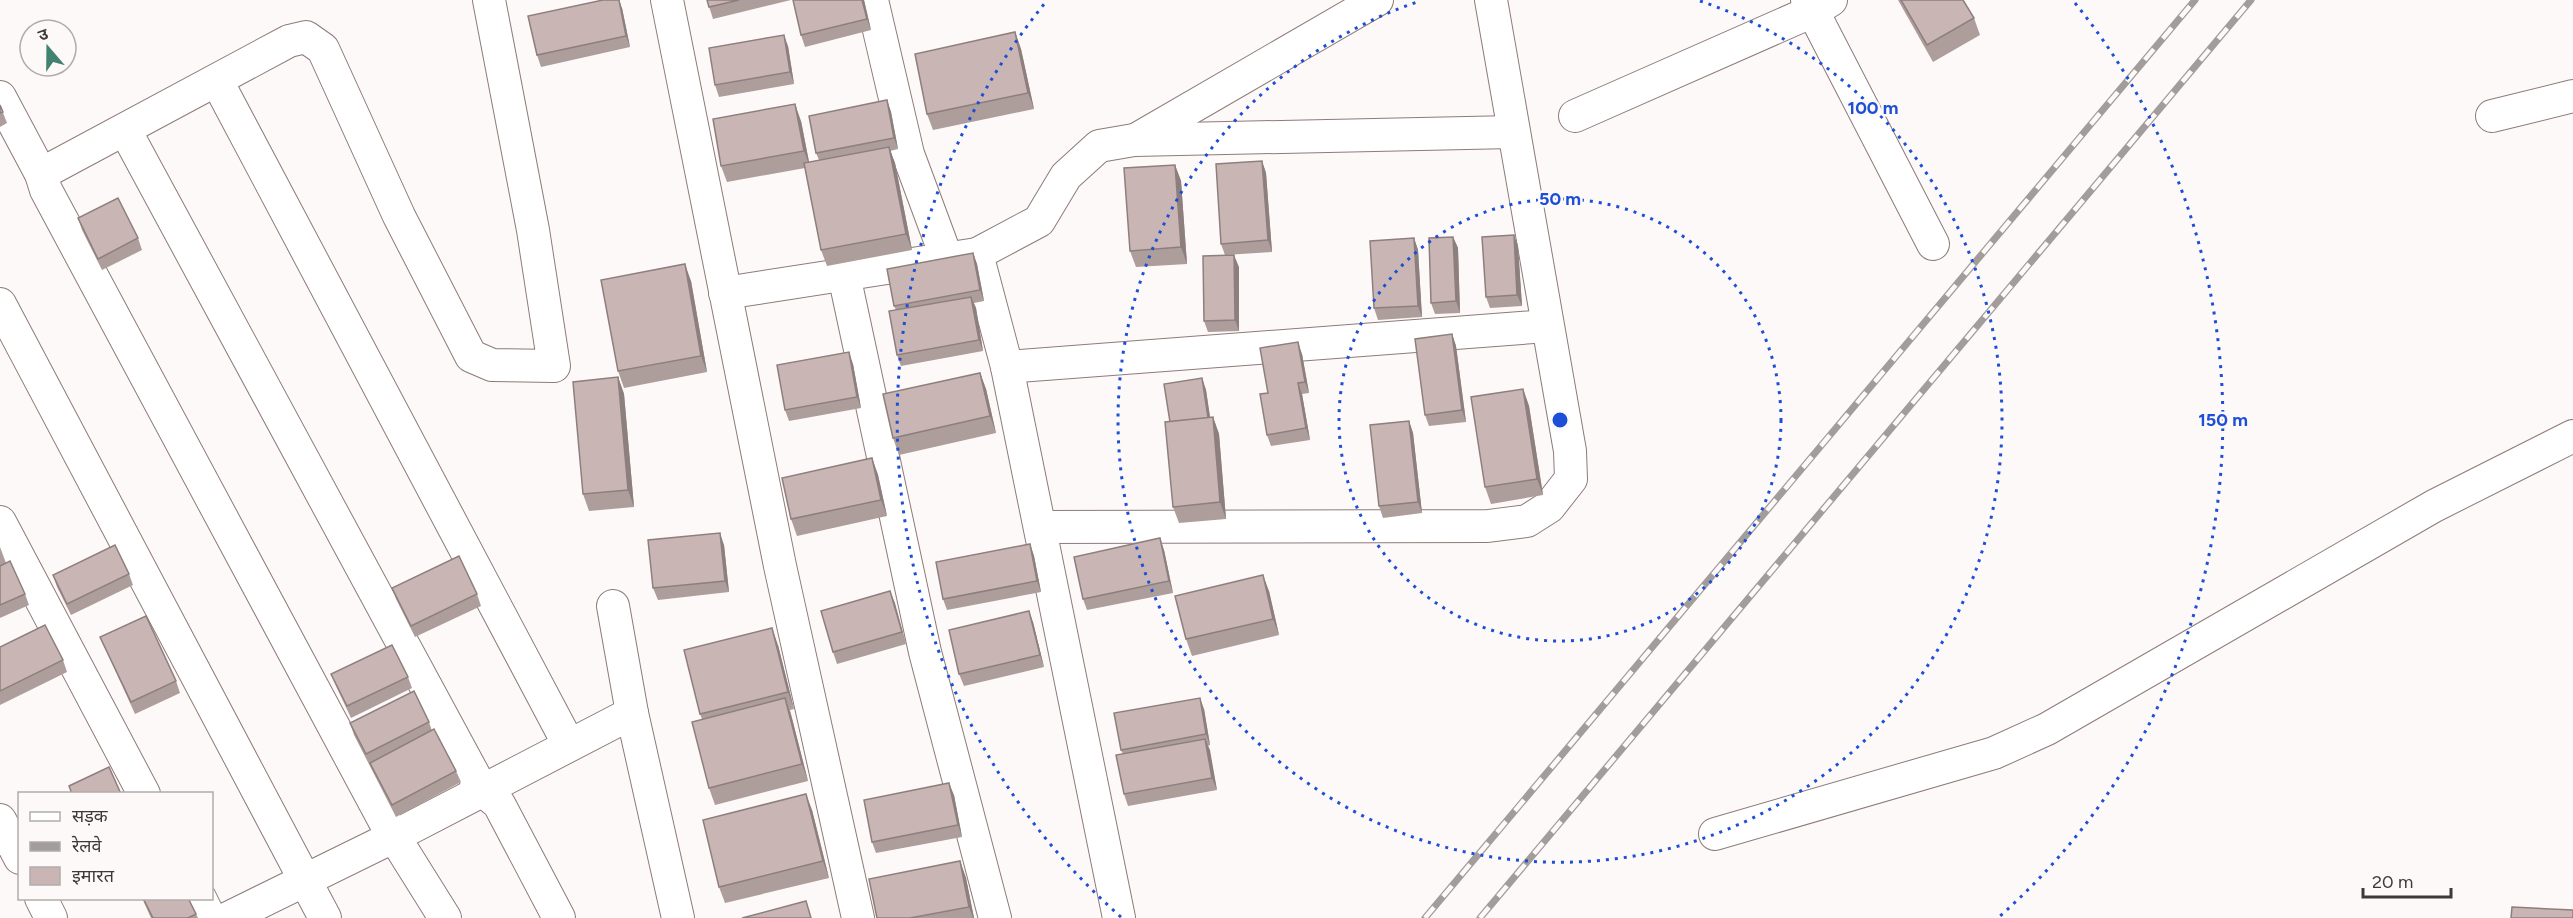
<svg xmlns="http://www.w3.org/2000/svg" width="2573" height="918" font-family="Figtree,'Noto Sans Devanagari',sans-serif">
	<rect width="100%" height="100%" fill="#fdf9f8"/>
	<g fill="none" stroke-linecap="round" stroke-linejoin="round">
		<g stroke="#8d7b79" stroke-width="34">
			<g id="street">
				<polyline points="667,0 780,566 858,918"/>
				<polyline points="872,0 908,154 947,259"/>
				<polyline points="1807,0 1933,244"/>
				<polyline points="217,81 569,745"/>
				<polyline points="0,97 41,174 46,190 385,822 445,918"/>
				<polyline points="1575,116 1813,11 1831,0"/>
				<polyline points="2492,116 2573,96"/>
				<polyline points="125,130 482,790 499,804 559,918"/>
				<polyline points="1137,139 1377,0"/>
				<polyline points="41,174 289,41 306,37 323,49 399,216 471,356 492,365 554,366 533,230 489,0"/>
				<polyline points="977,254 1007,367 1119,918"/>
				<polyline points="844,275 925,652 995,918"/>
				<polyline points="725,293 977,254 1039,221 1066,176 1099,146 1134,140 1513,132"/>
				<polyline points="0,304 325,918"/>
				<polyline points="1007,367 1547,326"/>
				<polyline points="0,522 144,794"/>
				<polyline points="1040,527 1488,526 1527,521 1549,507 1571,479 1570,451 1491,0"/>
				<polyline points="613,606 632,713 678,918"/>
				<polyline points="0,820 20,858"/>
				<polyline points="1715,834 1994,753 2047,729 2434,506 2573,436"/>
				<polyline points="41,898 51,918"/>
				<polyline points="200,898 210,918"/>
				<polyline points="228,918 395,836 632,713"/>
			</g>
		</g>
		<use href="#street" stroke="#fff" stroke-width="32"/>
		<g stroke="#a29c9b" stroke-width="7">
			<g id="rail">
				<polyline points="1425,918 2195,0"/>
				<polyline points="1480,918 2251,0"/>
			</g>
		</g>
		<use href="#rail" stroke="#fdf9f8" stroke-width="4.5" stroke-dasharray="14" stroke-linecap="butt"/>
	</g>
	<g fill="#ad9d9b">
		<polygon points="707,0 791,0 713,19"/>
		<polygon points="864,0 871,30 805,47 801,35"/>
		<polygon points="1898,0 1963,0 1974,18 1980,35 1933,62"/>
		<polygon points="622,8 630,47 541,67 537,55"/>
		<polygon points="1015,32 1021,49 1034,109 933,130 927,114"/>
		<polygon points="788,46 794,84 719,97 715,85"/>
		<polygon points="887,100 891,112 898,149 890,151 895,163 912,250 827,266 821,250 805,168 727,182 721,166 801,121 809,162 819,160 816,153"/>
		<polygon points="0,105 7,123 0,127"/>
		<polygon points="1262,161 1266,173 1272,252 1225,255 1221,244"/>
		<polygon points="1175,165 1181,181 1187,264 1136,267 1130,251"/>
		<polygon points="78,218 138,238 142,250 102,270 82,230"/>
		<polygon points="1514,235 1518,246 1522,306 1490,308 1486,297"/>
		<polygon points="1453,237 1458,248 1460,313 1435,314 1431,303"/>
		<polygon points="1414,238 1418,250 1422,317 1378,320 1374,308"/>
		<polygon points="973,253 977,264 984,301 974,303 976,308 983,351 901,366 897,355 896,310 894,306"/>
		<polygon points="1239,267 1239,331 1208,332 1204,321"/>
		<polygon points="691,281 707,372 624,388 618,371"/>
		<polygon points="1452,334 1456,346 1466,422 1429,426 1425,415"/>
		<polygon points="1302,354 1309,393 1302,394 1310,440 1271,446 1267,435 1268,393"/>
		<polygon points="853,364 861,408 789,421 785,410"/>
		<polygon points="980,373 986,389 996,433 899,455 893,438"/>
		<polygon points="618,377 624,394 634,507 589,511 583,494"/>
		<polygon points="1202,378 1206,390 1210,418 1213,417 1219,434 1226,519 1179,523 1173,507 1170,422"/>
		<polygon points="1523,389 1529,406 1543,495 1491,504 1485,487"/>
		<polygon points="1409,421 1413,433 1422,513 1383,518 1379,506"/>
		<polygon points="872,458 878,475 887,516 797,536 791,519"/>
		<polygon points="1030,544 1034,556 1041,592 947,610 943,599"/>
		<polygon points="724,545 729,592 658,600 653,588"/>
		<polygon points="0,547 6,563 25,594 29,605 0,618"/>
		<polygon points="1164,550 1173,593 1087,610 1083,599"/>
		<polygon points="129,574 133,585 71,615 57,587 53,575"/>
		<polygon points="392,588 477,594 481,606 415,637 396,599"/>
		<polygon points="890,591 906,644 837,664 833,652"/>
		<polygon points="1269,591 1279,635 1192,656 1186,639"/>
		<polygon points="1033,622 1044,667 964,686 959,674"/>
		<polygon points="100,637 176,681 180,693 135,714"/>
		<polygon points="778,645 794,709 790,710 808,781 715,805 709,788 702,719 700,714"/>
		<polygon points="0,647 63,660 67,672 0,705"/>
		<polygon points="331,674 408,677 412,688 351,718 336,686"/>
		<polygon points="1204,709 1210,745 1208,746 1217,790 1128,806 1124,794 1123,754 1121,750"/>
		<polygon points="429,722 432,731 456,771 461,782 396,817 354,735 350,723"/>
		<polygon points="954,795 962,837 876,853 872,842"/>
		<polygon points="812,810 829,878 725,903 719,887"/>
		<polygon points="960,861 966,878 974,918 877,918"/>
		<polygon points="142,898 188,898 198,918 151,918"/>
	</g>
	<g fill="#8d7f7e">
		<polygon points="619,0 622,8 630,47 626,36"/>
		<polygon points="862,0 864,0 871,30 867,19"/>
		<polygon points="1015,32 1021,49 1034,109 1028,93"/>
		<polygon points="784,35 788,46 794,84 790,72"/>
		<polygon points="887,100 891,112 898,149 894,138"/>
		<polygon points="795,104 801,121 810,167 804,151"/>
		<polygon points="889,147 895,163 912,250 906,234"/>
		<polygon points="1262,161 1266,173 1272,252 1268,240"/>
		<polygon points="1175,165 1181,181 1187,264 1181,247"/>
		<polygon points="1514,235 1518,246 1522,306 1517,295"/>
		<polygon points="1453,237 1458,248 1460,313 1456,301"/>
		<polygon points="1414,238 1418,250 1422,317 1418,306"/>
		<polygon points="973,253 977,264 984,301 980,290"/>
		<polygon points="1234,255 1239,267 1239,331 1235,320"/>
		<polygon points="685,264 691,281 707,372 701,356"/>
		<polygon points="971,297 976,308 983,351 979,340"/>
		<polygon points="1452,334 1456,346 1466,422 1462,410"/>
		<polygon points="1298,342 1302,354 1309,393 1305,382"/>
		<polygon points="849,352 853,364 861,408 857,397"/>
		<polygon points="980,373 986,389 996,433 990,416"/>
		<polygon points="618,377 624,394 634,507 628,490"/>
		<polygon points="1202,378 1206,390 1212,430 1208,418"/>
		<polygon points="1298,383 1302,394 1310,440 1306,428"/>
		<polygon points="1523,389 1529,406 1543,495 1537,479"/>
		<polygon points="1213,417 1219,434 1226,519 1220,502"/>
		<polygon points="1409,421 1413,433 1422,513 1418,502"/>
		<polygon points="872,458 878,475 887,516 881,500"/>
		<polygon points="720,533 724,545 729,592 725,581"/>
		<polygon points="1160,538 1164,550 1173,593 1169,581"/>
		<polygon points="1030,544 1034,556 1041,592 1037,581"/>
		<polygon points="1263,575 1269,591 1279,635 1273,619"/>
		<polygon points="890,591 895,603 906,644 902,632"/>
		<polygon points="1029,611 1033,622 1044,667 1040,655"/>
		<polygon points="772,628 778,645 794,709 788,692"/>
		<polygon points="785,698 791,715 808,781 802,764"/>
		<polygon points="1200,698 1204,709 1210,745 1206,734"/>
		<polygon points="1205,739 1210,750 1217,790 1212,778"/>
		<polygon points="949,783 954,795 962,837 958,825"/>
		<polygon points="806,794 812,810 829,878 823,861"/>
		<polygon points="960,861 966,878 974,918 973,918 969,907"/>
	</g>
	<g fill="#c9b6b4" stroke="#8d7f7e" stroke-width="1.5">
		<polygon points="603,0 619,0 626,36 537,55 528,16"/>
		<polygon points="707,0 739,0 709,7"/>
		<polygon points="793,0 862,0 867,19 801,35"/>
		<polygon points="1901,0 1963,0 1974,18 1927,45"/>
		<polygon points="1015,32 1028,93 927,114 915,54"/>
		<polygon points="784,35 790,72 715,85 709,48"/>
		<polygon points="887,100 894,138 816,153 809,116"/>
		<polygon points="795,104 804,151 721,166 713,119"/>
		<polygon points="0,105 3,112 0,113"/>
		<polygon points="889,147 906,234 821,250 804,163"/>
		<polygon points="1262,161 1268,240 1221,244 1216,164"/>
		<polygon points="1175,165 1181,247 1130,251 1124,168"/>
		<polygon points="118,198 138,238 98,259 78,218"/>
		<polygon points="1514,235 1517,295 1486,297 1482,237"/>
		<polygon points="1453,237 1456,301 1431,303 1429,238"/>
		<polygon points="1414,238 1418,306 1374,308 1370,241"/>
		<polygon points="973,253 980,290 894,306 887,269"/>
		<polygon points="1234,255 1235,320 1204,321 1203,256"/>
		<polygon points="685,264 701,356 618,371 601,280"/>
		<polygon points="971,297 979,340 897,355 889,311"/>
		<polygon points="1452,334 1462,410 1425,415 1415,339"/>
		<polygon points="1298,342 1305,382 1298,383 1306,428 1267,435 1260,394 1268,393 1260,348"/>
		<polygon points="849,352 857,397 785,410 777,365"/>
		<polygon points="980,373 990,416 893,438 883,394"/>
		<polygon points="618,377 628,490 583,494 573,382"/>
		<polygon points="1202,378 1208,418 1170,422 1164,384"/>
		<polygon points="1523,389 1537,479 1485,487 1471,397"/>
		<polygon points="1213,417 1220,502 1173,507 1165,422"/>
		<polygon points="1409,421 1418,502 1379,506 1370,425"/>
		<polygon points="872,458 881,500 791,519 782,478"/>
		<polygon points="720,533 725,581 653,588 648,540"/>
		<polygon points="1160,538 1169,581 1083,599 1074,557"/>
		<polygon points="1030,544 1037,581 943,599 936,562"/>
		<polygon points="115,545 129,574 67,604 53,575"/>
		<polygon points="459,556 477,594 411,626 392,588"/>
		<polygon points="10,561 25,594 0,605 0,566"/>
		<polygon points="1263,575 1273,619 1186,639 1175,596"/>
		<polygon points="890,591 902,632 833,652 821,611"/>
		<polygon points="1029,611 1040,655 959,674 949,630"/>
		<polygon points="146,616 176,681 131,702 100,637"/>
		<polygon points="45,625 63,660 0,691 0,647"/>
		<polygon points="772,628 788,692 700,714 684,650"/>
		<polygon points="392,645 408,677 347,706 331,674"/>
		<polygon points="414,691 429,722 366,754 350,723"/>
		<polygon points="785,698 802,764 709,788 692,722"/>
		<polygon points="1200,698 1206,734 1121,750 1114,713"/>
		<polygon points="434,729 456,771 392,805 370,763"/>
		<polygon points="1205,739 1212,778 1124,794 1116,755"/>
		<polygon points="109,767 121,794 72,794 69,786"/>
		<polygon points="949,783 958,825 872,842 864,800"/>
		<polygon points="806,794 823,861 719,887 703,820"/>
		<polygon points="960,861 969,907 910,918 877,918 869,879"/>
		<polygon points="143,898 188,898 196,914 188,918 153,918"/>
		<polygon points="806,901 811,918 742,918"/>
		<polygon points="2512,907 2573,910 2573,918 2511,918"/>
	</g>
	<g fill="none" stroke="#1d4ed8" stroke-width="3" stroke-dasharray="3 6">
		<circle cx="1560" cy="420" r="221"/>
		<path d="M1700 1A442 442 0 1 1 1420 1"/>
		<path d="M1121 917A663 663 0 0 1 1045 3M2075 3A663 663 0 0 1 1999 917"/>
	</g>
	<circle cx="1560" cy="420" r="9" fill="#1d4ed8" stroke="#fdf9f8" stroke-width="3"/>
	<g font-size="18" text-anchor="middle" font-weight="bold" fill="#1d4ed8" stroke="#fdf9f8" stroke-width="5" stroke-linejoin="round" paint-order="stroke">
		<text x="1873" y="114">100 m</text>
		<text x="1560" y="205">50 m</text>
		<text x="2223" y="426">150 m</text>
	</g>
	<rect x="18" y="792" width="195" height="108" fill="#fdf9f8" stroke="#b1acab" stroke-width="1.5"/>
	<rect x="30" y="812" width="30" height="9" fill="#ffffff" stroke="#b1acab" stroke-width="1.5"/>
	<text x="72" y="822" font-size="18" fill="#403837">सड़क</text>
	<rect x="30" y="842" width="30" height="9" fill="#a29c9b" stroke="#b1acab" stroke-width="1.5"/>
	<text x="72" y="852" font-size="18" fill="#403837">रेलवे</text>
	<rect x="30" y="867" width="30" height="18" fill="#c9b6b4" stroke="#b1acab" stroke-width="1.5"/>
	<text x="72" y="882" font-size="18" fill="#403837">इमारत</text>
	<g transform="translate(48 48) rotate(340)"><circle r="28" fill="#fdf9f8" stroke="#b1acab" stroke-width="1.5"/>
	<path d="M0-4.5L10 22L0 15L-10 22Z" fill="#428270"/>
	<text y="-9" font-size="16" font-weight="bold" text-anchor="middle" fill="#403837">उ</text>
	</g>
	<path d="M2363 888v9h88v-9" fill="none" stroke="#403837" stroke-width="3"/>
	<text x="2372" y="888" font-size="18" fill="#403837" stroke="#fdf9f8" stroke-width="4.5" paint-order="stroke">20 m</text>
</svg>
